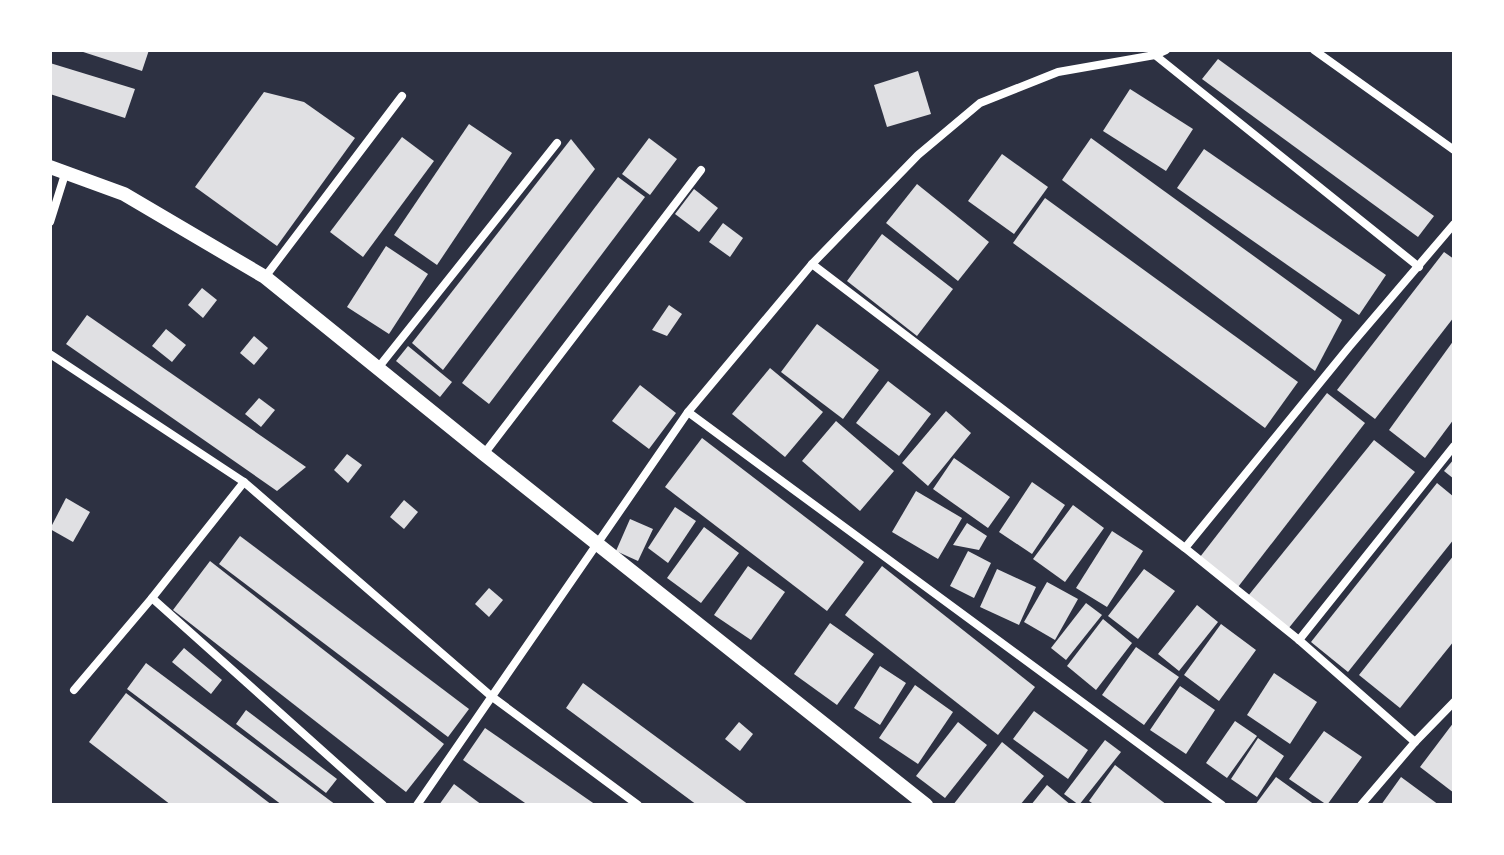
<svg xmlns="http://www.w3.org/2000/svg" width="1504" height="855" font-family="'Fira Sans',sans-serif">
	<rect width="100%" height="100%" fill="#2d3142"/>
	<g fill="#e0e0e3">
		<polygon points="77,50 149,50 142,71"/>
		<polygon points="1218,59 1434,216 1418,237 1202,79"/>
		<polygon points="50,63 135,89 125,118 50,94"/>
		<polygon points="918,71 931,114 887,127 874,85"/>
		<polygon points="1130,89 1193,129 1166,171 1103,131"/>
		<polygon points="264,92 304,102 355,138 277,246 195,187"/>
		<polygon points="469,124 512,153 437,265 394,235"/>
		<polygon points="402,137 434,161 363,257 330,232"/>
		<polygon points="649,138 677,159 650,195 622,174"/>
		<polygon points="1091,138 1342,320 1315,371 1062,180"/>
		<polygon points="571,139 595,169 443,370 412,343"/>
		<polygon points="1204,149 1386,275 1359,315 1177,188"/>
		<polygon points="1002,154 1048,187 1014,234 968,201"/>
		<polygon points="618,177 645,197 489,404 462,383"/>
		<polygon points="917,184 989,242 958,281 886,223"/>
		<polygon points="694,189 718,208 699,232 675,214"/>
		<polygon points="1045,198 1298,382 1265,428 1013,243"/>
		<polygon points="723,223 743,238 730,257 709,242"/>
		<polygon points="882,234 953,289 917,336 847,281"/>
		<polygon points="386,246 428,274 389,334 347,307"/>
		<polygon points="1444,252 1454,259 1454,317 1375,419 1337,390"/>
		<polygon points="202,288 217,300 203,318 188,305"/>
		<polygon points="669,305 682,314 667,336 652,330"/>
		<polygon points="87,315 306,467 277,491 66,344"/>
		<polygon points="817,324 879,370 843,419 781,372"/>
		<polygon points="166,329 186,345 172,362 152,346"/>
		<polygon points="254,336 268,348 254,365 240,353"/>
		<polygon points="1454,340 1454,419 1425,458 1389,430"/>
		<polygon points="408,346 452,382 440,397 396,361"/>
		<polygon points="770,368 823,412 785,457 732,414"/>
		<polygon points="888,381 931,414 899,456 856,423"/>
		<polygon points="640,385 676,413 649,449 612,421"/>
		<polygon points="1327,393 1365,423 1238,587 1200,557"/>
		<polygon points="259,398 275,410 261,427 245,414"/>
		<polygon points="946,411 971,433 928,486 902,463"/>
		<polygon points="836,421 894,471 860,511 802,461"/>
		<polygon points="702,438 864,562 827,611 665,487"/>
		<polygon points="1374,440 1415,472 1288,629 1248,596"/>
		<polygon points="347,454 362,465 348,483 334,470"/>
		<polygon points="954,458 1010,497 988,528 933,489"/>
		<polygon points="1454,459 1454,479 1444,471"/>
		<polygon points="1032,482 1065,505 1032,554 999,532"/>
		<polygon points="1437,483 1454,497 1454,539 1348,672 1311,642"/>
		<polygon points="916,491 962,518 938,559 892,532"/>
		<polygon points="66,498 90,512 73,542 50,529"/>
		<polygon points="404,500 418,512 404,529 390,517"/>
		<polygon points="1073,505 1104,528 1065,582 1033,559"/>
		<polygon points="675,507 696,521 668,563 648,548"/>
		<polygon points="630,519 653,529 638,561 616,551"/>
		<polygon points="967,523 987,536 979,550 953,545"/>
		<polygon points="704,527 739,553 701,603 667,578"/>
		<polygon points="1112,531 1143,551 1107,607 1076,588"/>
		<polygon points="240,536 469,709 448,737 219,564"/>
		<polygon points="968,551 991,563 974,598 950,586"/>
		<polygon points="1454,555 1454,641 1400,708 1359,675"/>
		<polygon points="210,561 444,744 406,792 173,610"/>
		<polygon points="748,566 785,592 751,640 714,615"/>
		<polygon points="882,566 1035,687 998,735 845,615"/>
		<polygon points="997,569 1036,587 1019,625 980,607"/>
		<polygon points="1144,569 1175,591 1138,639 1108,616"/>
		<polygon points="1047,582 1078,599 1055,640 1024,622"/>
		<polygon points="489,588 503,600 489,617 475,604"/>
		<polygon points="1086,603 1102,615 1066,660 1051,648"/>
		<polygon points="1197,605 1218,622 1179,671 1158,654"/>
		<polygon points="1103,619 1132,643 1096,690 1067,666"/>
		<polygon points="830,623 874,654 837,705 794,674"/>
		<polygon points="1221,624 1256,650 1219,701 1184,675"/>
		<polygon points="1136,647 1179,677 1144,725 1102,695"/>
		<polygon points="184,648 222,680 211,694 172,662"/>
		<polygon points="146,663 336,805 282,805 127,689"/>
		<polygon points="880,666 906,683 880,725 854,708"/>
		<polygon points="1274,673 1317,702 1290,744 1247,715"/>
		<polygon points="583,683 749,805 697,805 566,708"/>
		<polygon points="915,685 953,712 918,764 879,738"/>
		<polygon points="1180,686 1215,710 1186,754 1150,730"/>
		<polygon points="126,693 272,805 171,805 89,742"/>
		<polygon points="246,710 337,779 326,793 236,724"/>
		<polygon points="1034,711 1088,750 1068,779 1013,739"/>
		<polygon points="1235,721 1257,736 1227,778 1206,763"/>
		<polygon points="739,722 753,734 740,751 725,739"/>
		<polygon points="958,722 987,745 945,798 916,776"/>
		<polygon points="1454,722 1454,793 1420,767"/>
		<polygon points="485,728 596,805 528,805 463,760"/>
		<polygon points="1324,731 1362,757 1327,805 1289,779"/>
		<polygon points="1258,738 1284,756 1257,797 1231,779"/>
		<polygon points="1105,740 1121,752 1079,805 1064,794"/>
		<polygon points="1002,742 1044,776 1020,805 953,805"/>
		<polygon points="1115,765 1167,805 1095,805 1089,801"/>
		<polygon points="1276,777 1315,805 1255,805"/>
		<polygon points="1401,777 1439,805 1381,805"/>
		<polygon points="454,784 482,805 439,805"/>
		<polygon points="1047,785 1071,805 1031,805"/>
	</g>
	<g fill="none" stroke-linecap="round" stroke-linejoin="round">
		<g stroke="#fff" stroke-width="8">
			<polyline points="1314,50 1454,150"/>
			<polyline points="1155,55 1419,267"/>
			<polyline points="50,222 66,171"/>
			<polyline points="812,264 1185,548 1299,640 1415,742"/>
			<polyline points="265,277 402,96"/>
			<polyline points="50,354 244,482 491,696 638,805"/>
			<polyline points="378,368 557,143"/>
			<polyline points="688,412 1222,805"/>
			<polyline points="484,454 701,170"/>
			<polyline points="1185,548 1349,347 1454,224"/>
			<polyline points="152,598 383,805"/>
			<polyline points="1299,640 1454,446"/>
			<polyline points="74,690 152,598 244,482"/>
			<polyline points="417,805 688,412 812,264 918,155 980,103 1058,72 1155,55 1166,50"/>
			<polyline points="1361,805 1415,742 1454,702"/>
		</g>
		<polyline stroke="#fff" stroke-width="14" points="50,167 124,194 265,277 484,454 926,805"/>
	</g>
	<rect width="1504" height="855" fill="none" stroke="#ffffff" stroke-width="104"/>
</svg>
